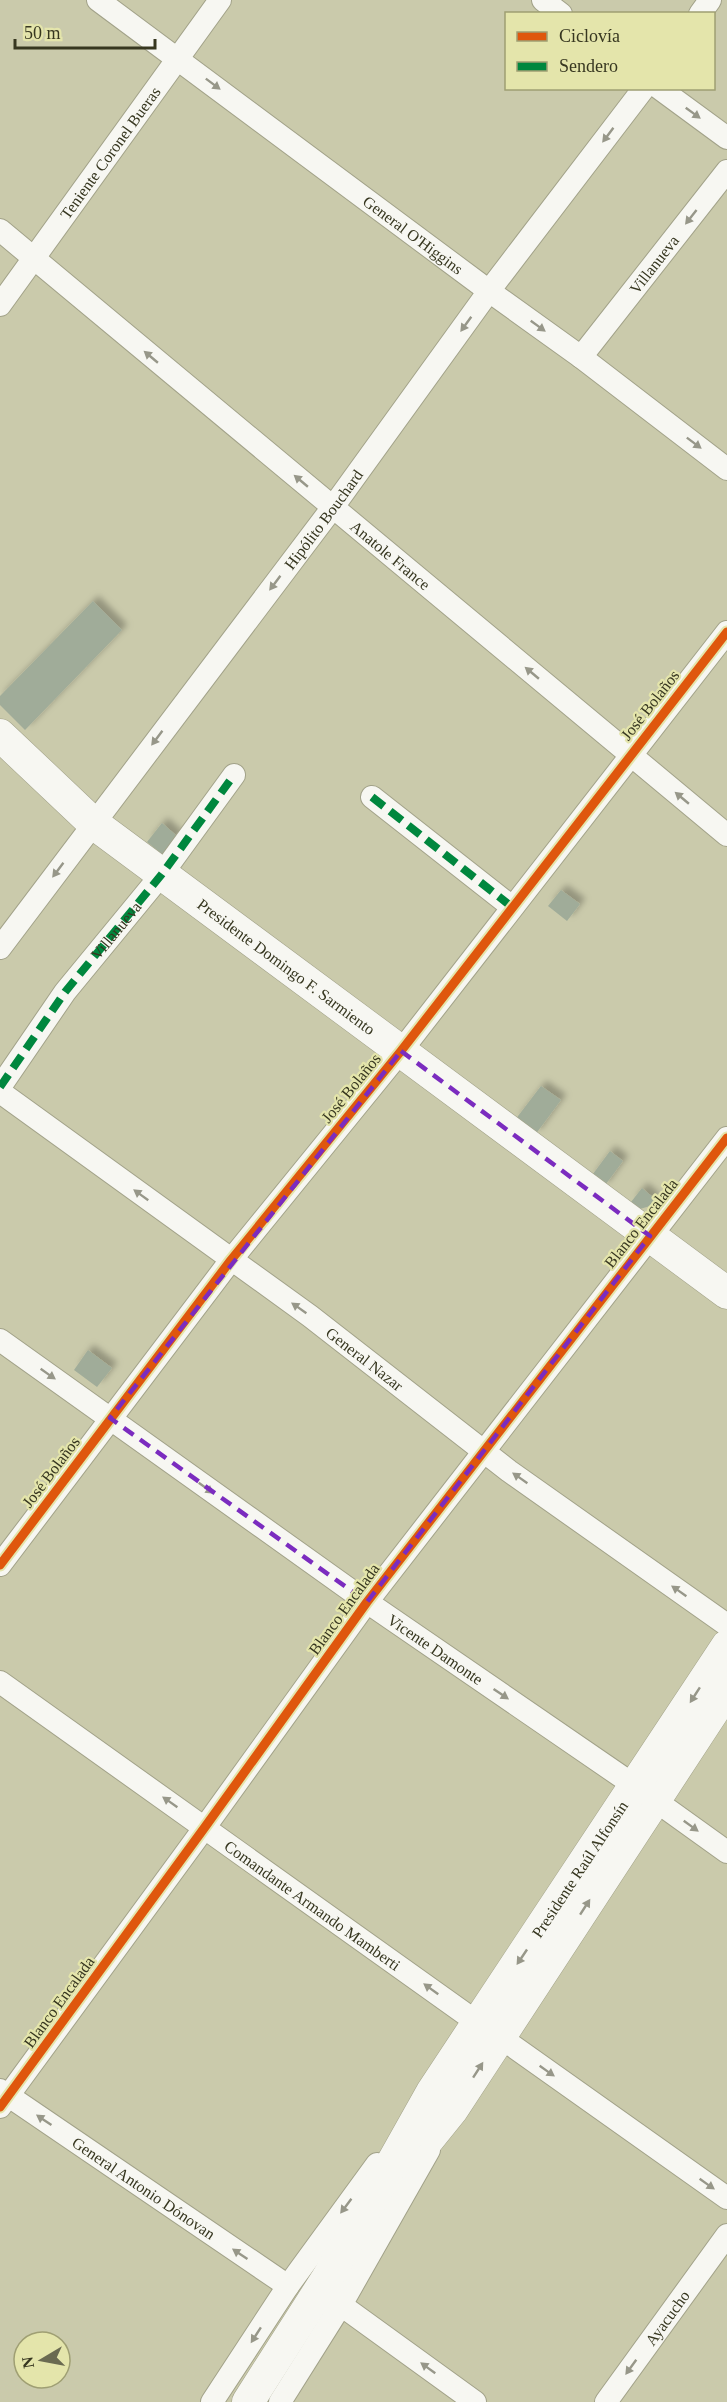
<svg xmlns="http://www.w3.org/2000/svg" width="727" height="2402" font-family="Georgia,serif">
	<defs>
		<filter id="shadow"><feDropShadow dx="5.5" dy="-5.5" stdDeviation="3" flood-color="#0004"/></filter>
	</defs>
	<rect width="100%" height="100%" fill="#cacaab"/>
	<g fill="#a0ac99" filter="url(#shadow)">
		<polygon points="93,601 122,630 25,730 0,705 0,696"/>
		<polygon points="162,823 178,837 163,855 147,842"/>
		<polygon points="561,890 580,904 567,921 548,906"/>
		<polygon points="541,1086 561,1100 535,1135 515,1120"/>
		<polygon points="610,1151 623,1161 603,1188 590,1178"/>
		<polygon points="642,1188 655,1199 650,1206 640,1209 631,1202"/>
		<polygon points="88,1350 112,1368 97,1387 74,1370"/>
	</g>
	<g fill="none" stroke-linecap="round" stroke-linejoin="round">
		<g stroke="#a2a289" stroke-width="24">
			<g id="street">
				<path id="s1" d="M 98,0 L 489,291 L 581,357 L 727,469"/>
				<polyline points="543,0 561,14"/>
				<polyline points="700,14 710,0"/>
				<polyline points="659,88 727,138"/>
				<path id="s2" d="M 0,230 L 727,835"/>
				<path id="s3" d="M 0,305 L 220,0"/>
				<path id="s4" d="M 581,357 L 727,171"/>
				<polyline points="372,797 512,907"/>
				<path id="s5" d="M 0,948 L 333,507 L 489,291 L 644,88"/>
				<polyline points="0,1087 65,992 162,874 234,775"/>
				<path id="s6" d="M 0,1092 L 310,1316 L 509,1471 L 727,1625"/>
				<path id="s7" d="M 0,1340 L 367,1602 L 635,1786 L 727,1852"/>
				<polyline points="0,1565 231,1260 401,1051 727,632"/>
				<path id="s8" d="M 0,1682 L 478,2023"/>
				<polyline points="500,2037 727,2198"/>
				<path id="s9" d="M 0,2090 L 288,2286"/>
				<polyline points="0,2107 205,1827 367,1602 727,1138"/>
				<polyline points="341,2305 475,2402"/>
				<polyline points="212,2402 288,2286 377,2164"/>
				<polyline points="280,2402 341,2305 429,2150"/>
				<path id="s10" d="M 606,2402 L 727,2235"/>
			</g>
		</g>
		<g stroke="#a2a289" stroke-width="33">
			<g id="secondary">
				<path id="s11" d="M 0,735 L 93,823 L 727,1293"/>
				<polyline points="410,2162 452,2110 727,1690"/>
				<path id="s12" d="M 248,2402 L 328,2277 L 432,2092 L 727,1646"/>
			</g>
		</g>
		<use href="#street" stroke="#f7f7f2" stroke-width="22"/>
		<use href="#secondary" stroke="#f7f7f2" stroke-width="32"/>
		<g stroke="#00873e" stroke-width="8" stroke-dasharray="15 8" stroke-linecap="butt">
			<polyline points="372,797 512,907"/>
			<path id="s13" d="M 0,1087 L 65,992 L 162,874 L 234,775"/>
		</g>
		<g stroke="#e4e5ab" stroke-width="13">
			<g id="cycleway">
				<polyline points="0,1565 231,1260 401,1051 727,632"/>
				<polyline points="0,2107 205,1827 367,1602 727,1138"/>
			</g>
		</g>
		<use href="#cycleway" stroke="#df570d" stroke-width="9"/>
	</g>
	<defs><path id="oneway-solid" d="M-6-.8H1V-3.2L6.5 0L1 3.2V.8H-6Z" transform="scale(1.5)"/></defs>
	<g fill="#979789">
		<use href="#oneway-solid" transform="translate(213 84) rotate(37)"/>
		<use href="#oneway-solid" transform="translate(693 113) rotate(36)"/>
		<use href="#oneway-solid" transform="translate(608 135) rotate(127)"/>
		<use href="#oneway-solid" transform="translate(691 217) rotate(128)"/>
		<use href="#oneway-solid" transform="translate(466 324) rotate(126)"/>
		<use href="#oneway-solid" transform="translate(538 326) rotate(36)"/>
		<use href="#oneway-solid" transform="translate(151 357) rotate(-140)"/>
		<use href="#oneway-solid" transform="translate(694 443) rotate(37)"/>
		<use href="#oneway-solid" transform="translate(301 481) rotate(-140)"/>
		<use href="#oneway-solid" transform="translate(275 583) rotate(127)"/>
		<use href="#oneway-solid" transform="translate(532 673) rotate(-140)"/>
		<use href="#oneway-solid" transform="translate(157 738) rotate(127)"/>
		<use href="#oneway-solid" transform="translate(682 798) rotate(-140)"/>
		<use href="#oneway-solid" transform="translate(58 870) rotate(127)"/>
		<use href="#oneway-solid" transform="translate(141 1195) rotate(-144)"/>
		<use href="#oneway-solid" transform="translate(299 1308) rotate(-145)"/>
		<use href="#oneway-solid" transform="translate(48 1374) rotate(35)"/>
		<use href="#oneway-solid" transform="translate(520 1478) rotate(-145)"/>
		<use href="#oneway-solid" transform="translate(206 1488) rotate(36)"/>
		<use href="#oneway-solid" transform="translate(679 1591) rotate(-145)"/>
		<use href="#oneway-solid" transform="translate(501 1694) rotate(34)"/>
		<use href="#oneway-solid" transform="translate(695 1695) rotate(123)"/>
		<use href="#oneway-solid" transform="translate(170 1802) rotate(-145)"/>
		<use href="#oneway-solid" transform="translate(691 1826) rotate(36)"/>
		<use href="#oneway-solid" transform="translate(585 1907) rotate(-57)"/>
		<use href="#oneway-solid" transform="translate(522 1957) rotate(124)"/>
		<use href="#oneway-solid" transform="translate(431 1989) rotate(-144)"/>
		<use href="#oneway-solid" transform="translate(478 2070) rotate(-57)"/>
		<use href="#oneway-solid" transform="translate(547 2071) rotate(35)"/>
		<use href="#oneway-solid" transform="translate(44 2120) rotate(-146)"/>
		<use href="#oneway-solid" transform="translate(707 2184) rotate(35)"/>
		<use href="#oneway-solid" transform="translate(346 2206) rotate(127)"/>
		<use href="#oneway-solid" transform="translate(240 2254) rotate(-146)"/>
		<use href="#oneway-solid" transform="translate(256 2335) rotate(123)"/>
		<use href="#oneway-solid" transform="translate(631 2367) rotate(126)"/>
		<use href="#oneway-solid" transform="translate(428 2368) rotate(-144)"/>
	</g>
	<path fill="none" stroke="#7b2cbf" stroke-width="4.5" stroke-dasharray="12 8" stroke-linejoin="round" d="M 401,1051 L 650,1236 L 367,1602 L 110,1418 Z"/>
	<g text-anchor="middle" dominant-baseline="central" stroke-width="4.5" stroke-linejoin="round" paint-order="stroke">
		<g font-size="16" fill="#373720" stroke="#e4e5ab">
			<text stroke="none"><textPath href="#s3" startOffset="188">Teniente Coronel Bueras</textPath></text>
			<text stroke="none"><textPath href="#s1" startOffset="393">General O'Higgins</textPath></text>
			<text stroke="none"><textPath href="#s4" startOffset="118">Villanueva</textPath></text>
			<text stroke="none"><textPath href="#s5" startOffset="537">Hipólito Bouchard</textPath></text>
			<text stroke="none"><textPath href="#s2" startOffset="508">Anatole France</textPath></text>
			<text transform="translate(650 705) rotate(-52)">José Bolaños</text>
			<text stroke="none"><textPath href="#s13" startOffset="195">Villanueva</textPath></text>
			<text stroke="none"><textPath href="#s11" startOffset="369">Presidente Domingo F. Sarmiento</textPath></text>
			<text transform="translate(351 1088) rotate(-51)">José Bolaños</text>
			<text transform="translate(641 1223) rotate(-52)">Blanco Encalada</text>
			<text stroke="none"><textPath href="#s6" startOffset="452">General Nazar</textPath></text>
			<text transform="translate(51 1472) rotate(-53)">José Bolaños</text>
			<text transform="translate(344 1609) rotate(-54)">Blanco Encalada</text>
			<text stroke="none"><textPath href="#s7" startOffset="534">Vicente Damonte</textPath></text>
			<text stroke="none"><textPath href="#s12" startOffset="628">Presidente Raúl Alfonsín</textPath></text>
			<text stroke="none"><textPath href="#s8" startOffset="384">Comandante Armando Mamberti</textPath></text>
			<text transform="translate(59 2002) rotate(-54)">Blanco Encalada</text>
			<text stroke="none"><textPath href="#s9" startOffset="174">General Antonio Dónovan</textPath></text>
			<text stroke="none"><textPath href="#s10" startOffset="104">Ayacucho</textPath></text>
		</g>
	</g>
	<rect x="505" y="12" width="210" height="78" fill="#e4e5ab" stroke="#9f9f73" stroke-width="1.5"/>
	<rect x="517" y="32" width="30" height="9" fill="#df570d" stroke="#9f9f73" stroke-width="1.5"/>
	<text x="559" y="42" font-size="18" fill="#373720">Ciclovía</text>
	<rect x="517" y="62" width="30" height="9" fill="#00873e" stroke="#9f9f73" stroke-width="1.5"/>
	<text x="559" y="72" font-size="18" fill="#373720">Sendero</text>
	<g transform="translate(42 2360) rotate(260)"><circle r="28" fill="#e4e5ab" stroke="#9f9f73" stroke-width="1.5"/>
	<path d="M0-4.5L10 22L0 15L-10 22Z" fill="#6a6a51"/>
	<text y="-9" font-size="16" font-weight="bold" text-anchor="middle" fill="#373720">N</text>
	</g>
	<path d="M15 39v9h140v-9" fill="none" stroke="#373720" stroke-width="3"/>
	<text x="24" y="39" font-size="18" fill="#373720" stroke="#e4e5ab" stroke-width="4.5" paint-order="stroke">50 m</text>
</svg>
